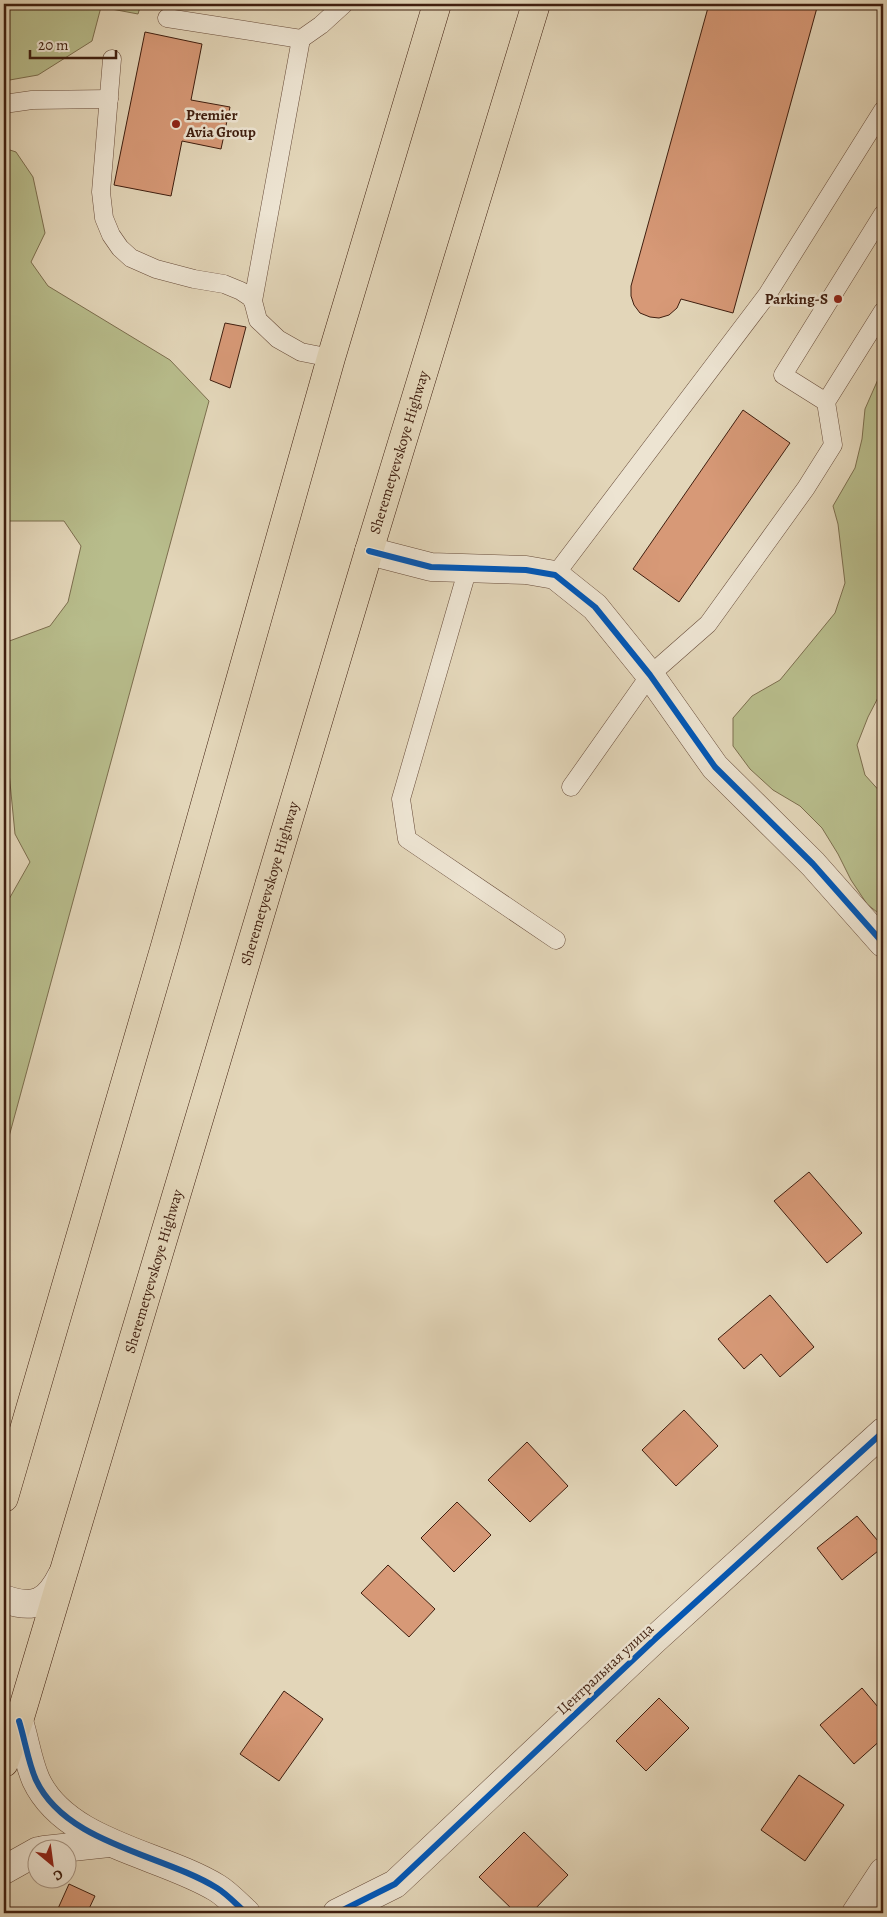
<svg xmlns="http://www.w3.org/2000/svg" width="887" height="1917" font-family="Alegreya,serif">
	<rect width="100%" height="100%" fill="#e3d6b9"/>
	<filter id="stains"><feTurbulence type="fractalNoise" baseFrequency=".004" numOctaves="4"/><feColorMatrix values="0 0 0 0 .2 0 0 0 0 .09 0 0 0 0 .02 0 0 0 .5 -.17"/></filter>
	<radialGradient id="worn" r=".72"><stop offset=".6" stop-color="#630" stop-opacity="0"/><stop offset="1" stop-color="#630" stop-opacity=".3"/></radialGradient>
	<g fill="#b8bd8c" stroke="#7c6e4e">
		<polygon points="4,4 141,4 138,14 101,7 92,41 38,75 4,81"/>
		<polygon points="4,148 16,152 33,177 45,233 31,262 48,286 170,360 209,401 4,1155 4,908 30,862 15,834 4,721 4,643 50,626 68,602 81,546 64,521 4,521"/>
		<polygon points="883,368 883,688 868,717 857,745 865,775 883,795 883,917 867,904 851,880 838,854 822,828 800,806 773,790 750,769 733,746 733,718 752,696 780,680 835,613 845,583 838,524 833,506 855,468 862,439 865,409"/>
	</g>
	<g fill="#d79977" stroke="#3f1e0f">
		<polygon points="709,4 818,4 733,313 681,299 677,308 669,315 659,318 650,317 640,313 634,305 631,296 631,286"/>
		<polygon points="145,32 202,44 191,100 230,107 221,149 182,141 171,196 114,185"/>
		<polygon points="225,323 246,327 230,388 210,380"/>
		<polygon points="743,410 790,443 679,602 633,569"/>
		<polygon points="809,1172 862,1233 827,1263 774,1201"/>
		<polygon points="770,1295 814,1347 780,1377 761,1354 744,1369 718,1339"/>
		<polygon points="684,1410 718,1446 676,1486 642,1450"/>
		<polygon points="527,1442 568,1486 530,1522 488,1480"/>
		<polygon points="457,1502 491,1535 454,1572 421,1538"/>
		<polygon points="857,1516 883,1547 842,1580 817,1548"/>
		<polygon points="388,1565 435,1609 409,1637 361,1593"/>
		<polygon points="862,1688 883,1713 883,1738 854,1764 820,1725"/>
		<polygon points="284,1691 323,1719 279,1781 240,1754"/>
		<polygon points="659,1698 689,1728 646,1771 616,1741"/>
		<polygon points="799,1775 844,1805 805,1861 761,1830"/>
		<polygon points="524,1832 568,1875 531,1913 516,1913 479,1877"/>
		<polygon points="69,1884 95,1896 87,1913 56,1913"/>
	</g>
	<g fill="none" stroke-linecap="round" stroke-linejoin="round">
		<g stroke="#684c3a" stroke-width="19">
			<g id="lane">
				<polyline points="167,18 301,39 321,25 344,4"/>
				<polyline points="112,59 101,192 104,218 111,235 120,248 131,258 156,269 194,279 224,284 241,291 250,297 253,301 258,320 278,339 301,352 331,358"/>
				<polyline points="4,104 32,100 109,99"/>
				<polyline points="253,301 301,39"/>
				<polyline points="826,402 783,375 883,214"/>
				<polyline points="468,568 401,799 407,839 556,940"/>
				<polyline points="555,575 767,295 883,110"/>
				<polyline points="571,787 650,675 708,624 806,488 833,445 826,402 883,311"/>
			</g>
		</g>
		<g stroke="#684c3a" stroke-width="29">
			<g id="street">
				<polyline points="369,551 431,567 526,570 555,575 595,607 650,675 715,767 813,864 883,943"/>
				<path d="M 4,1599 C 34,1610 48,1603 62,1575"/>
				<path d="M 19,1721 C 25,1740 28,1762 36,1780 C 66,1844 162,1854 217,1888 C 227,1894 237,1905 246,1913"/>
				<polyline points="44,1850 109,1843"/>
				<polyline points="4,1870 38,1851"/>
				<polyline points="337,1913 395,1884 654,1640 883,1432"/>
				<polyline points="856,1913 883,1872"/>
			</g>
		</g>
		<g stroke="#3f1e0f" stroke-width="29">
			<g id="primary">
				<polyline points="4,1498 165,946 331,358 437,4"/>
				<path id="s1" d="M 4,1763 L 19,1721 L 369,551 L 536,4"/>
			</g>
		</g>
		<use href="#lane" stroke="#ede4d2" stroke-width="18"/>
		<use href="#street" stroke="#ede4d2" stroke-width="28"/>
		<use href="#primary" stroke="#e3d6b9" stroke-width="28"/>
		<g stroke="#ede4d2" stroke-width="9">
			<g id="cycleway">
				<polyline points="369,551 431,567 526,570 555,575 595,607 650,675 715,767 813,864 883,943"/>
				<path d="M 19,1721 C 25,1740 28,1762 36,1780 C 66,1844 162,1854 217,1888 C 227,1894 237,1905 246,1913"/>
				<polyline points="337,1913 395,1884 654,1640 883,1432"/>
			</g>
		</g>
		<use href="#cycleway" stroke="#0057b8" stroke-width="6"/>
	</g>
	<g fill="#8f2418" stroke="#ede4d2" stroke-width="2">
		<circle cx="176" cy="124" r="5"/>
		<circle cx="838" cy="299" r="5"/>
	</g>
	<g text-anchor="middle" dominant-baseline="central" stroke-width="5" stroke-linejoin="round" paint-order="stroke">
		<g font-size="15" font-weight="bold" fill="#3f1e0f" stroke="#ede4d2" text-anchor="start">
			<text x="186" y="115">Premier<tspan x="186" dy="17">Avia Group</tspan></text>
			<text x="828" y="299" text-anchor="end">Parking-S</text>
		</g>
		<g font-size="15" fill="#3f1e0f" stroke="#ede4d2">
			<text stroke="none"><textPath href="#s1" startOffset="1369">Sheremetyevskoye Highway</textPath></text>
			<text stroke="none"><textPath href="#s1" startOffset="919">Sheremetyevskoye Highway</textPath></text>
			<text stroke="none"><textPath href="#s1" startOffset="514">Sheremetyevskoye Highway</textPath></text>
			<text transform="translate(605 1669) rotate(-43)">Центральная улица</text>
		</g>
	</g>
	<rect width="887" height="1917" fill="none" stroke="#e3d6b9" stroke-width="20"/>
	<rect x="5" y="5" width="877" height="1907" fill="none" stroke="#3f1e0f" stroke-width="2.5"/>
	<rect x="10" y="10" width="867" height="1897" fill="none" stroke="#3f1e0f"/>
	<g transform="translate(52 1864) rotate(151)"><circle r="24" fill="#ede4d2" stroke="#a79584"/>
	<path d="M0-4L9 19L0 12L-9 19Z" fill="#8f2418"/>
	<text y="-8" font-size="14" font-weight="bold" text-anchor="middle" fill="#3f1e0f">С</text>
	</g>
	<path d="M30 50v8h86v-8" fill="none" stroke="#3f1e0f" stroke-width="2.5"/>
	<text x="38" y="50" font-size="15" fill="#3f1e0f" stroke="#ede4d2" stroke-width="4" paint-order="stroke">20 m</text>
	<rect width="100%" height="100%" filter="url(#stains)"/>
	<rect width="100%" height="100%" fill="url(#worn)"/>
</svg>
